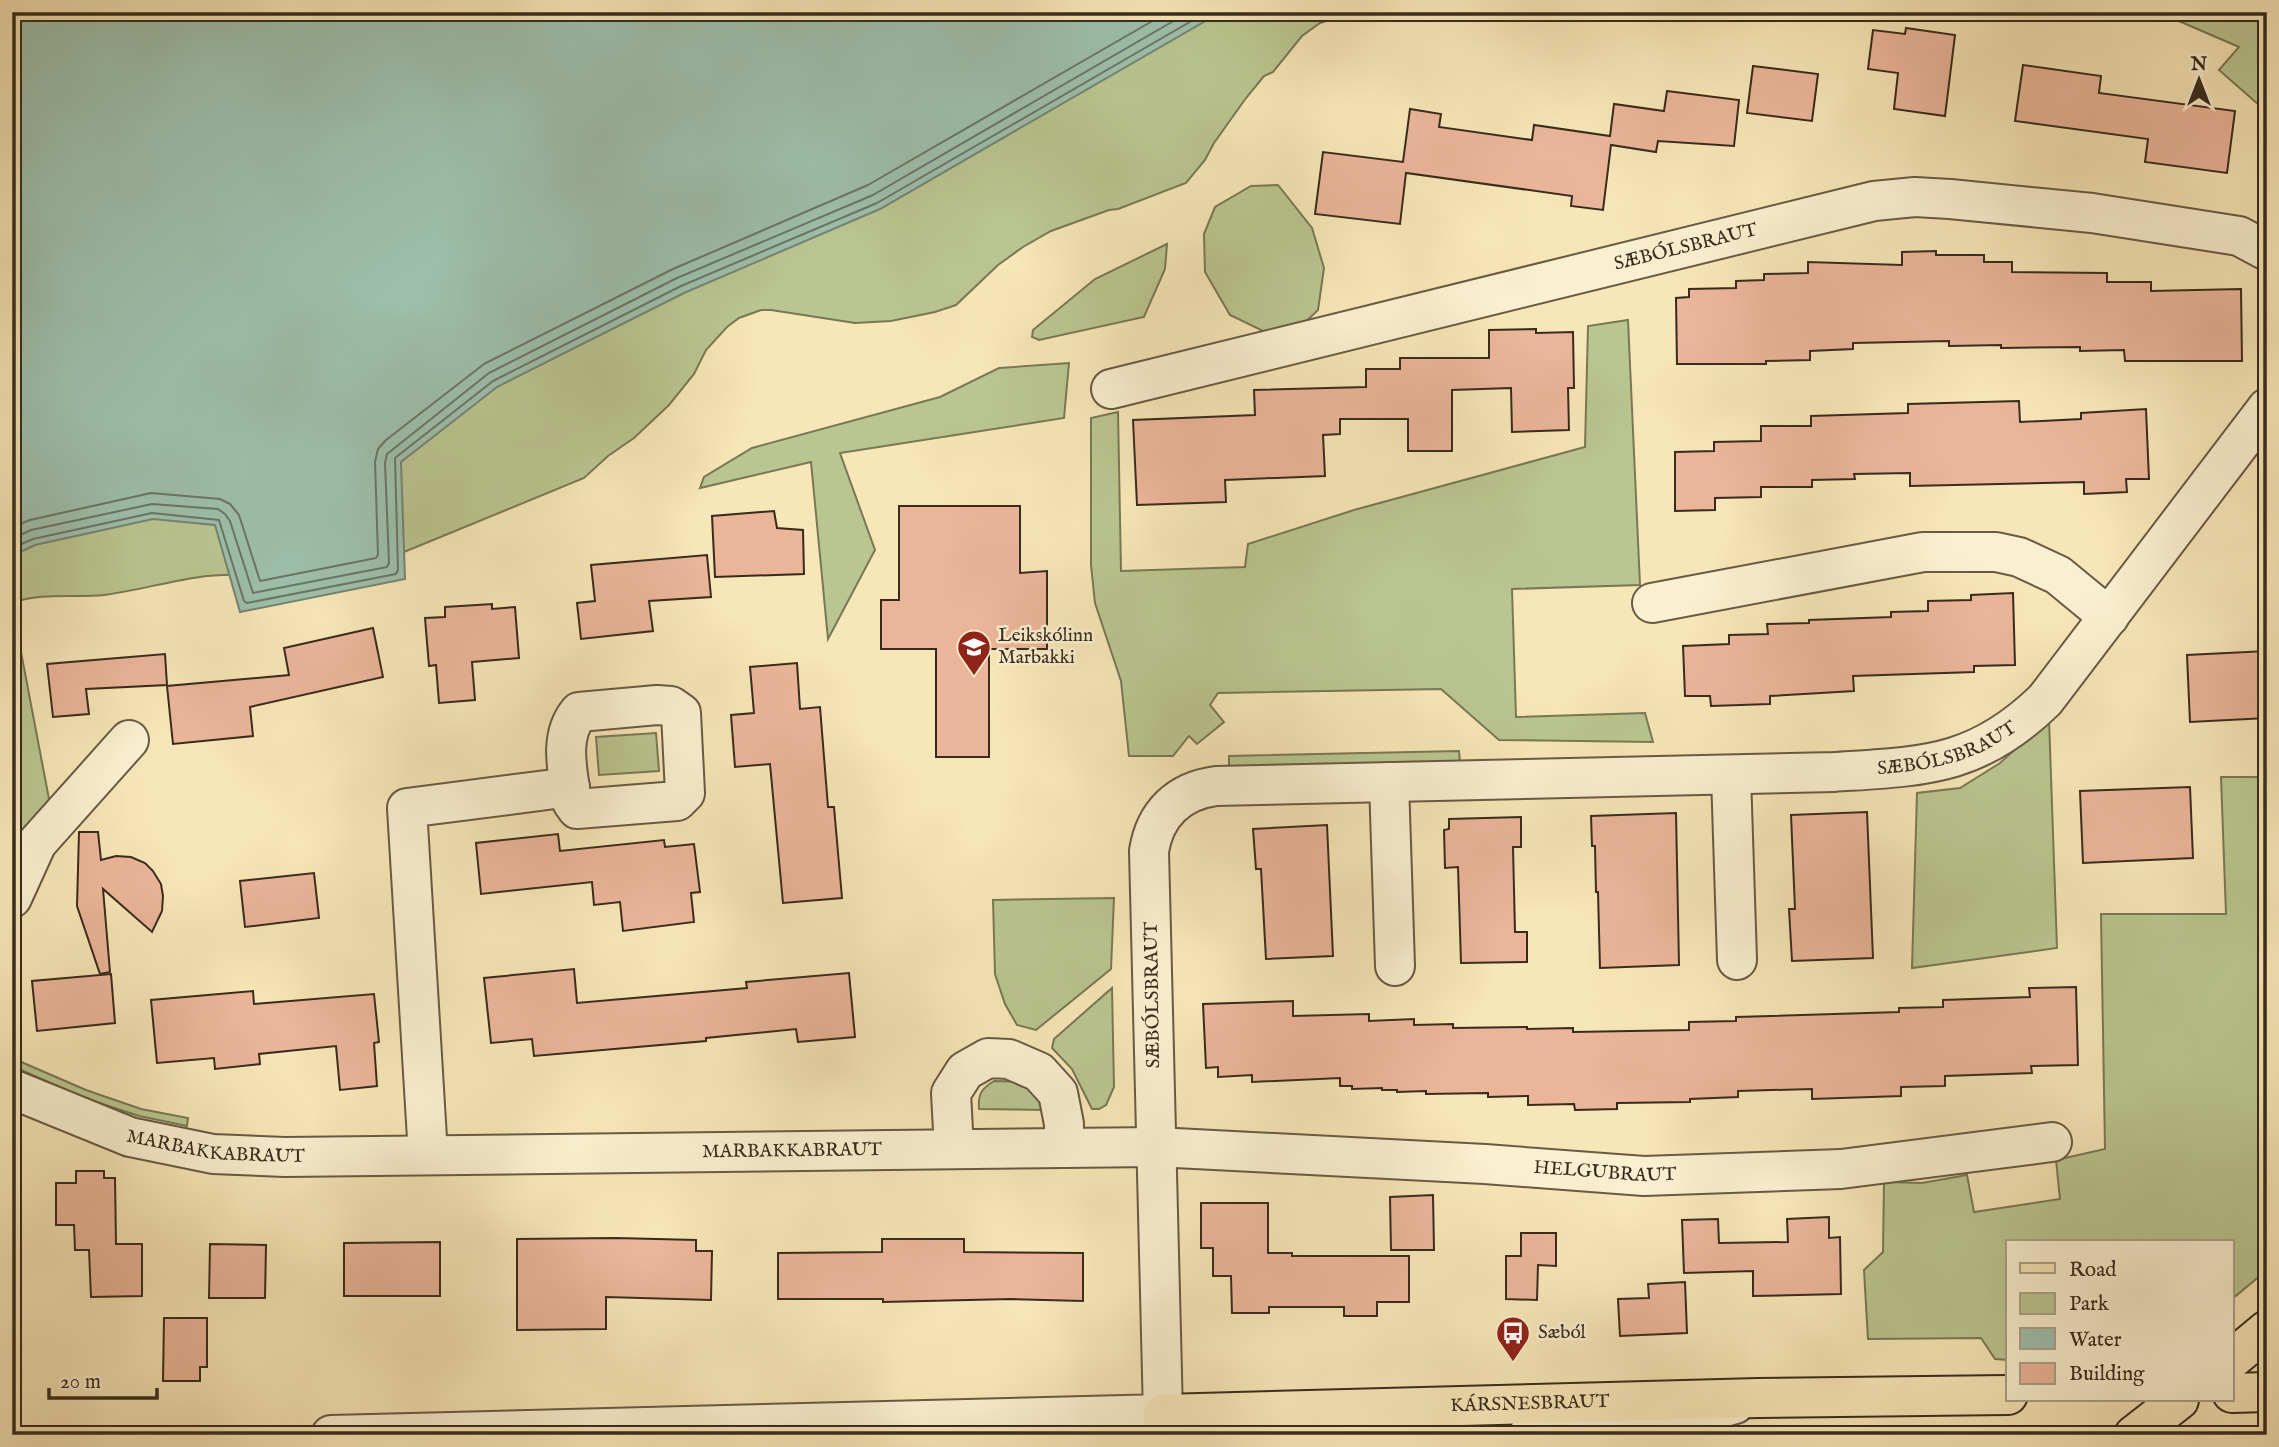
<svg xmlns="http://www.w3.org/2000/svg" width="2279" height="1447" font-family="'IM FELL English',serif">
	<rect width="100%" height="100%" fill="#f7e6b7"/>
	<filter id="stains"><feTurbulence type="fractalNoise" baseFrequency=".00286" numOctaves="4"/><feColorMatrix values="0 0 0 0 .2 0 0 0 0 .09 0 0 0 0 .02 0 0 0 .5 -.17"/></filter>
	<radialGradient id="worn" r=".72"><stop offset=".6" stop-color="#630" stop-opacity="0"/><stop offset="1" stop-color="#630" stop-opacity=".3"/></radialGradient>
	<g fill="#bac690" stroke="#797856" stroke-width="2">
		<path d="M 12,12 L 1353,12 L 1320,23 L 1302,36 L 1273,72 L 1264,76 L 1246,98 L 1214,143 L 1205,160 L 1186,183 L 1118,209 L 1109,210 L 1051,231 L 1023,247 L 998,265 L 956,305 L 935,312 L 891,321 L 855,323 L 771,310 L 761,310 L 739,318 L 727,327 L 706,350 L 694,374 L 669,405 L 634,438 L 608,456 L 584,478 L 404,552 L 239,575 C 192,573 150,589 104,595 C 74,598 41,592 12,603 Z"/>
		<polygon points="2158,12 2267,12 2267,112 2219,70 2239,47"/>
		<polygon points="1278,185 1312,228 1324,268 1318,310 1298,329 1265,332 1230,315 1205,272 1204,234 1215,207 1251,186"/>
		<polygon points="1167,244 1165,269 1144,317 1039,340 1032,337 1033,330 1095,279"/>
		<polygon points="1628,320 1640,585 1512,589 1516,717 1645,713 1653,742 1499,740 1441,689 1218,693 1210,705 1224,722 1197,744 1189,736 1173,756 1129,756 1121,681 1095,603 1091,565 1091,418 1118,412 1121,571 1245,567 1248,544 1354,510 1585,447 1588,326"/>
		<polygon points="1069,363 1064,418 840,453 875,550 828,639 811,462 700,488 704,477 752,448 940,397 999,368"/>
		<polygon points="21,652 49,799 27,835 12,868 12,662"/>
		<polygon points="2049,719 2057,948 1912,968 1917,793 1960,788 2000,763"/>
		<polygon points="656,733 659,771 599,775 596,737"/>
		<polygon points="1459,751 1460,762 1229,768 1229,756"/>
		<polygon points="2221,777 2267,777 2267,1270 2232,1299 2232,1242 2008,1242 2008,1360 1995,1359 1981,1338 1868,1339 1864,1270 1883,1252 1884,1182 1922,1183 1967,1175 1974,1212 2060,1199 2056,1160 2105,1149 2101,914 2226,914"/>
		<polygon points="1114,898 1111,969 1036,1030 1017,1025 1005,1004 995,974 993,900"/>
		<polygon points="1112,988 1114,1087 1106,1105 1099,1109 1092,1109 1072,1069 1052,1048 1054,1039"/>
		<polygon points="12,1058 86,1090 141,1109 188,1118 187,1126 139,1116 84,1098 12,1066"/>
		<path d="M 994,1081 C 1024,1081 1029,1082 1044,1110 L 979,1109 C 978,1094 981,1089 994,1081 Z"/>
	</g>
	<polygon fill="#9dc0ad" stroke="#758473" stroke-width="2" points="12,12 1221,12 880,209 684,293 497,387 401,462 405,579 240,612 215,525 153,519 35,545 12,556"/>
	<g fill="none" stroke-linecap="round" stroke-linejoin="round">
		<g stroke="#6a7665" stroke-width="2">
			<polyline points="12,527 30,520 151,493 220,499 230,504 239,515 260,581 376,558 378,555 375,462 378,449 386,440 484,364 673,269 868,185 1168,12"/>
			<polyline points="12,539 31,530 152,504 218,509 225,514 230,521 253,593 387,567 389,563 385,463 387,454 489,373 677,278 873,195 1189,12"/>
			<polyline points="12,548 33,539 152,513 219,520 244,601 247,603 396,574 398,570 395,458 493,381 681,286 877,203 1207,12"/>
		</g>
	</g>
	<g fill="#ebb599" stroke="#382b1d" stroke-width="2">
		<polygon points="1906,28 1955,35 1945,116 1894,109 1898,73 1868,69 1873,30 1905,34"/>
		<polygon points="2023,65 2101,76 2099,93 2235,111 2227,173 2145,162 2148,139 2015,121"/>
		<polygon points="1753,66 1818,74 1812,121 1747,113"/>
		<polygon points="1667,91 1739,100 1734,146 1658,141 1656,152 1611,145 1603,210 1571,206 1572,196 1406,173 1400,224 1315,214 1323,152 1403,162 1410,109 1441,114 1439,127 1532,140 1534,125 1610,136 1614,104 1664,111"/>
		<polygon points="1936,251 1936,255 1984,255 1984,262 2012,262 2012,272 2107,273 2107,282 2151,282 2151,291 2241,289 2242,361 2125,361 2124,350 2080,351 2080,347 2001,348 2001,345 1949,346 1949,341 1853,343 1853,349 1810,351 1810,360 1766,361 1766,364 1677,364 1676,298 1689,297 1689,289 1736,288 1736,281 1764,280 1764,274 1808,273 1808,262 1902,265 1902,252"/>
		<polygon points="1536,329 1536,333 1573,332 1574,388 1568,388 1569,430 1512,432 1511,388 1452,390 1452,451 1408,451 1408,419 1340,419 1340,434 1323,435 1325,476 1225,480 1226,502 1137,505 1133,420 1255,415 1254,390 1366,387 1366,369 1400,369 1400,358 1489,358 1489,330"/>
		<polygon points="2019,401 2020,422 2081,419 2081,413 2146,409 2149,479 2126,479 2127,492 2084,494 2084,482 1910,486 1910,473 1854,474 1855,479 1812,480 1812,487 1761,487 1761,497 1715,498 1715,510 1675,511 1675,452 1714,451 1714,442 1761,441 1761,426 1811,426 1811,416 1908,413 1908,404"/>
		<polygon points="899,506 1020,506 1020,573 1047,571 1047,649 989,649 989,757 936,757 936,649 881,649 881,600 899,600"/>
		<polygon points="774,511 777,528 803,530 804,574 715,577 712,516"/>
		<polygon points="707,555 711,597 649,601 653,631 581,639 577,603 595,601 591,565"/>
		<polygon points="2013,593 2015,665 1974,666 1974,672 1853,676 1854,691 1770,696 1770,704 1711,706 1710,696 1685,696 1683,646 1729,644 1729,635 1768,634 1767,624 1809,623 1809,620 1891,617 1891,612 1928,611 1928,601 1971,600 1971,595"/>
		<polygon points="492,604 492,609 515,607 519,658 472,662 475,700 439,703 436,665 429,666 425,618 445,617 445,607"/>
		<polygon points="373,628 383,677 250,707 253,736 173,744 167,686 289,675 284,648"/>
		<polygon points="2267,651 2267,718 2190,722 2187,655"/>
		<polygon points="165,654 167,685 86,689 89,714 53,717 47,664"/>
		<polygon points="797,663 800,709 820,707 828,807 834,807 842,898 783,903 770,764 735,767 731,715 754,713 750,667"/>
		<polygon points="2190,787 2193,858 2083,863 2080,791"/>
		<polygon points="1867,812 1873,958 1792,961 1789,909 1795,909 1791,815"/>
		<polygon points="1676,813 1679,965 1600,968 1598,892 1596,892 1595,846 1592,846 1591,816"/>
		<polygon points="1521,817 1521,847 1513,847 1515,932 1527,932 1527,962 1461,963 1458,867 1445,868 1444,830 1449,829 1449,819"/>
		<polygon points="1327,825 1333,956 1266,959 1261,869 1256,869 1253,829"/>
		<polygon points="79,832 98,832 101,860 116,856 131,857 145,863 153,871 161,884 163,896 162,911 152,932 103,889 110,972 100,974 77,906"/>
		<polygon points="558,834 560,851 664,840 665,847 694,844 700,892 691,893 694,922 623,931 620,902 594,905 592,882 481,894 476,843"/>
		<polygon points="314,873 319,918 245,927 240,881"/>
		<polygon points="574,969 577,1003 747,988 746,982 849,973 855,1037 798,1042 796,1029 706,1038 706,1041 534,1056 532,1039 491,1043 484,978"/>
		<polygon points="111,974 115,1023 37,1031 32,981"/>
		<polygon points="2076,987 2078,1065 2031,1066 2032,1073 1945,1076 1945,1086 1901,1087 1901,1096 1812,1099 1812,1089 1738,1091 1738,1097 1690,1099 1690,1102 1617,1103 1617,1109 1575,1110 1574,1104 1528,1105 1528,1096 1488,1097 1488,1093 1426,1094 1426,1091 1397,1092 1397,1090 1382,1090 1382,1088 1352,1089 1352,1086 1340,1086 1340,1078 1252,1082 1252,1075 1218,1077 1218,1067 1206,1068 1203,1004 1293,1001 1293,1016 1369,1014 1369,1021 1414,1019 1414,1025 1453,1024 1453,1028 1527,1027 1527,1029 1573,1028 1573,1032 1689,1030 1689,1022 1736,1021 1736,1017 1899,1012 1899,1008 1943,1007 1943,1000 2030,997 2029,988"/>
		<polygon points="253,991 254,1004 374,994 379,1042 374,1043 377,1086 340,1090 336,1046 259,1054 260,1064 215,1069 214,1058 157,1063 151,1000"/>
		<polygon points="76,1171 104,1171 104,1178 115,1178 116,1244 142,1244 142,1296 91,1297 89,1250 75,1250 74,1225 56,1225 56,1183 76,1183"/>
		<polygon points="1433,1195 1434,1250 1391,1250 1390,1197"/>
		<polygon points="1201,1203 1268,1203 1268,1253 1292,1253 1292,1256 1409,1256 1409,1302 1377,1302 1377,1316 1344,1316 1344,1307 1269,1307 1269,1313 1232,1313 1231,1276 1213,1276 1213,1248 1201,1248"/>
		<polygon points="1829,1217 1829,1238 1840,1237 1841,1294 1753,1296 1753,1271 1684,1273 1682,1220 1718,1219 1719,1243 1788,1242 1787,1219"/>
		<polygon points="1521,1233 1556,1233 1556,1266 1538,1265 1537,1300 1506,1299 1506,1256 1521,1256"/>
		<polygon points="616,1238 696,1240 696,1251 712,1251 711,1300 606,1297 606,1329 517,1330 517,1239"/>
		<polygon points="882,1239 964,1239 964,1252 1083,1253 1083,1301 1011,1299 883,1302 883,1299 778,1299 778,1253 882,1252"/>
		<polygon points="440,1242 440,1296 344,1296 344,1243"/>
		<polygon points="210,1244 266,1245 265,1298 209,1298"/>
		<polygon points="1685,1282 1687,1333 1620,1336 1618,1299 1649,1298 1648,1284"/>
		<polygon points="164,1318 207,1318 207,1367 200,1367 200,1381 163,1381"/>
	</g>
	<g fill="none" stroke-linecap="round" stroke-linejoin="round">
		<g stroke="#685a44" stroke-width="42">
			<g id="minor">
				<path id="s1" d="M 1111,389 L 1874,201 L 1915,197 L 1950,199 L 2092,213 L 2239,236 L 2267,251"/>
				<polyline points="1652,603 1923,552 1996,552 2019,557 2058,575 2109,617"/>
				<path d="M 657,705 L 671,706 L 681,713 L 685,793 L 677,801 L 577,809 L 572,802 C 568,772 558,737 579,712 Z"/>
				<polyline points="1731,775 1737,960"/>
				<polyline points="1389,782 1395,966"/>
				<polyline points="12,898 37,843 129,740"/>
				<path id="s2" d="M 12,1089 L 130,1137 L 213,1154 L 285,1157 L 1156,1147 L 1485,1164 L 1644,1176 L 1841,1169 L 2052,1142"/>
				<polyline points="954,1149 951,1093 965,1071 988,1058 1009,1059 1039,1072 1058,1093 1064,1124 1064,1148"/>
				<polyline points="428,1155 407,808 570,787"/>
				<polyline points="1311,1413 1380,1435"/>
				<path id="s3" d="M 331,1435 L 1163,1414 L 1149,851 C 1155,814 1178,791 1216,786 L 1834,772 C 1924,766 1976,767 2045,700 L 2267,408"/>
				<polyline points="1528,1435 1639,1432 1735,1404"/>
			</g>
		</g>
		<g stroke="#382b1d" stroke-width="42">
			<g id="major">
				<polyline points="2232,1359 2267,1330"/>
				<polyline points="2232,1393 2267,1392"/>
				<path id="s4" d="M 1164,1435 L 1163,1414 L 1758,1398 L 2008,1395"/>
				<polyline points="2134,1435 2179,1400"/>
			</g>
		</g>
		<use href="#minor" stroke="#faefd0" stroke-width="38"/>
		<use href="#major" stroke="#f7e6b7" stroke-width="38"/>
	</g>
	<defs>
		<g id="school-pin" transform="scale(1.75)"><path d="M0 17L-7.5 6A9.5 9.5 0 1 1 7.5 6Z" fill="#8f2418" stroke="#faefd0"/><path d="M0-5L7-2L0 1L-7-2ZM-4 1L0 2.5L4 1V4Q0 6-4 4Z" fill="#fff"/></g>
		<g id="bus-pin" transform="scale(1.75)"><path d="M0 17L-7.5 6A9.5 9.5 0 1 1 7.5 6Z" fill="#8f2418" stroke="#faefd0"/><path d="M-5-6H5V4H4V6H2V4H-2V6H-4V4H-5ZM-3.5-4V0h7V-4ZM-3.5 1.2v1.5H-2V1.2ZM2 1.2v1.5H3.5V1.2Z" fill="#fff"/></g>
	</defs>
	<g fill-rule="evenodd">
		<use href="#school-pin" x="974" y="647"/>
		<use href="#bus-pin" x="1513" y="1333"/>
	</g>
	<g text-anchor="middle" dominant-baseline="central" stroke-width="5" stroke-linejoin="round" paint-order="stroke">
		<g font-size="19" fill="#382b1d" stroke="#faefd0">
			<text stroke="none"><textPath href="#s1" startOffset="592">SÆBÓLSBRAUT</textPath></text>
			<text stroke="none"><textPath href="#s3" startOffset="2231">SÆBÓLSBRAUT</textPath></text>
			<text transform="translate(1153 995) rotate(-91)">SÆBÓLSBRAUT</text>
			<text stroke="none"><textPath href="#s2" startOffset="214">MARBAKKABRAUT</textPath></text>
			<text stroke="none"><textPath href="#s2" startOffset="791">MARBAKKABRAUT</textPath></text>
			<text stroke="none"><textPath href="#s2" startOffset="1605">HELGUBRAUT</textPath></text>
			<text stroke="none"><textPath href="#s4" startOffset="388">KÁRSNESBRAUT</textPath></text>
		</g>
		<g font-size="19" fill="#382b1d" stroke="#faefd0" text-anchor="start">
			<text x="998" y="636">Leikskólinn<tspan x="998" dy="22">Marbakki</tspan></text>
			<text x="1538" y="1333">Sæból</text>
		</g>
	</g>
	<rect width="2279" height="1447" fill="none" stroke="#f7e6b7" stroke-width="42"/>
	<rect x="14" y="14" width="2251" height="1419" fill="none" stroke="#382b1d" stroke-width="3.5"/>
	<rect x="21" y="21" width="2237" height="1405" fill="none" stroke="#382b1d" stroke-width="2"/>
	<rect x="2006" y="1240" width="228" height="161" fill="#faefd0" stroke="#aca188" stroke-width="2"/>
	<rect x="2020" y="1263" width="35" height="10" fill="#f7e6b7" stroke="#aca188" stroke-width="2"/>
	<text x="2069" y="1276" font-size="21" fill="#382b1d">Road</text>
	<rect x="2020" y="1293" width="35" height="21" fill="#bac690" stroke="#aca188" stroke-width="2"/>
	<text x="2069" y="1310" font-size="21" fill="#382b1d">Park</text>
	<rect x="2020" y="1328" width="35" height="21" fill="#9dc0ad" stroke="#aca188" stroke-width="2"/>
	<text x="2069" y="1346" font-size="21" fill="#382b1d">Water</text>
	<rect x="2020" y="1363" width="35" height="21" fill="#ebb599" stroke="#aca188" stroke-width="2"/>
	<text x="2069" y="1380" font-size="21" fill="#382b1d">Building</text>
	<g transform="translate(2199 80)" stroke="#faefd0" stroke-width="5" paint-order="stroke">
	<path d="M0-5L12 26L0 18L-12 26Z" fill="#382b1d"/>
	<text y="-10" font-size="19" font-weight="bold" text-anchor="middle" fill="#382b1d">N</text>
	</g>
	<path d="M49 1388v10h108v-10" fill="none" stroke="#382b1d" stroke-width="3.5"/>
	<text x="60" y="1388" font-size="21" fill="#382b1d" stroke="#faefd0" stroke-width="5" paint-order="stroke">20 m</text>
	<rect width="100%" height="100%" filter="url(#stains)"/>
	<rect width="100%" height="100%" fill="url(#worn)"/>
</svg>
